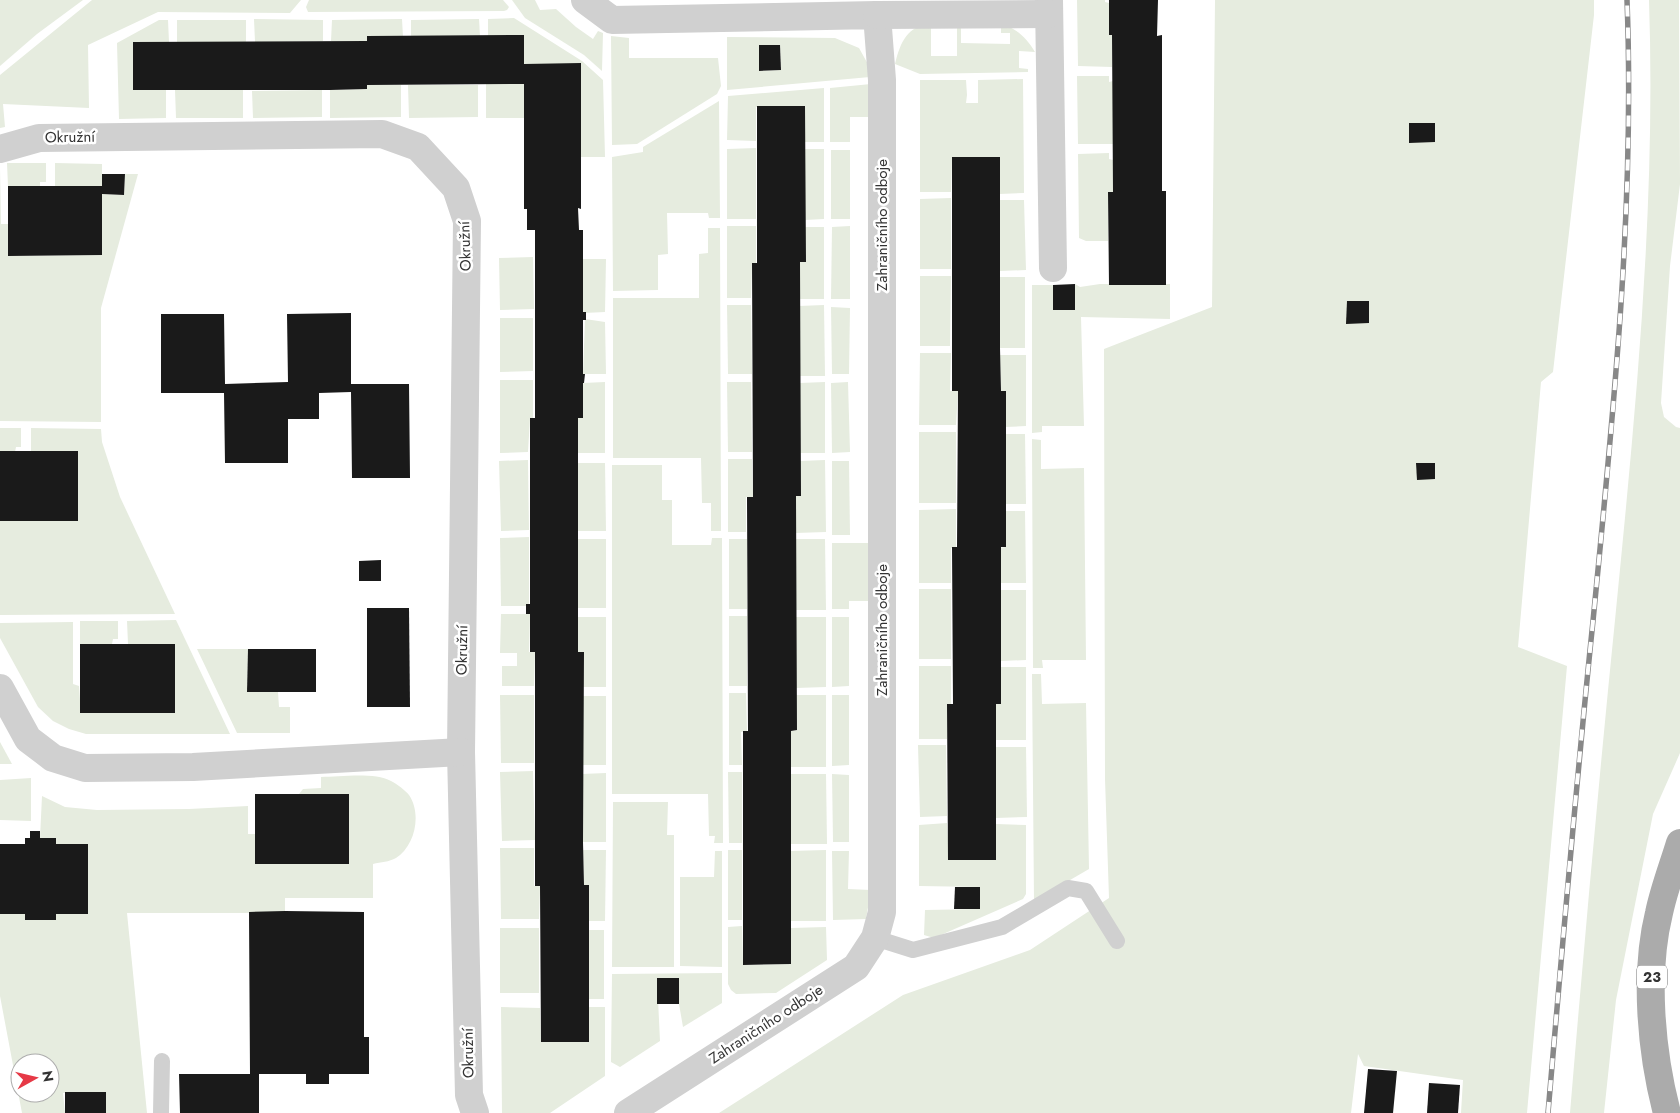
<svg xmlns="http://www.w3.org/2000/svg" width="1680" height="1113" font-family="Jost,sans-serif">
	<rect width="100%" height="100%" fill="#fff"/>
	<g fill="#e6ecdf" fill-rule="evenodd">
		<polygon points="0,0 83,0 37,34 0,66"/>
		<polygon points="92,0 301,0 290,13 158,12 88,45 89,108 3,104 5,127 0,128 0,75"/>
		<polygon points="309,0 503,0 509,7 507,10 504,11 308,12 306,7"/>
		<polygon points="512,0 535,0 540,10 556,9 576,27 593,39 598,31 603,33 602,71 584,55 525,18"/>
		<polygon points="1077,0 1105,0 1105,2 1109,3 1109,34 1112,35 1112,67 1078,66"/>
		<polygon points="1215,0 1594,0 1594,15 1553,372 1541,382 1518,647 1567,666 1527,1113 1461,1113 1463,1080 1364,1066 1358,1054 1351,1113 719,1113 903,995 1030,950 1109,898 1105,779 1104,349 1212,307"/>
		<path d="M 1649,0 L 1679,0 L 1680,184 L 1670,266 L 1661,403 L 1664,417 L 1676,427 L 1680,428 L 1680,753 L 1653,814 L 1616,1000 L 1604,1113 L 1570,1113 C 1584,945 1599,778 1616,610 C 1636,407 1656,204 1649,0 Z"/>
		<polygon points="514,18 582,61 603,80 605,157 581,157 581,64 524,64 523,35 488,36 488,19"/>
		<polygon points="254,19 323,20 323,41 255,42"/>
		<polygon points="402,19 403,37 368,36 367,41 331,41 332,20"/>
		<polygon points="479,19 480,36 411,37 411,20"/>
		<polygon points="159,20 168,20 169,42 133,42 133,90 166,90 166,118 119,119 117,43"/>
		<rect x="177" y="20" width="69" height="22"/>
		<path d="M 931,22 L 931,56 L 957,56 L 957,22 L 961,22 L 961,43 L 1010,44 L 1010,33 L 1001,33 L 1001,23 C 1018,30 1026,37 1035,52 L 1019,51 L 1019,68 L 1028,69 L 1028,72 L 920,74 L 895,64 C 901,40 907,28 931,22 Z"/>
		<polygon points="611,36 629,38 629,58 718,58 721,86 717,94 637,144 612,145"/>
		<path d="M 727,37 L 835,38 L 859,48 L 869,66 L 870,77 L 727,90 ZM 759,45 L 780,45 L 781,70 L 759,71 Z"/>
		<polygon points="1077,76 1109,76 1109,82 1113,81 1113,144 1078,144"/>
		<polygon points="1023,79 1024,193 999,194 1000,157 952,157 951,192 920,192 920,80 966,80 967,95 966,103 978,103 978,80"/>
		<rect x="486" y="84" width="38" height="34"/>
		<polygon points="871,84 871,117 850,117 850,142 830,142 830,88"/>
		<polygon points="366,85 401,85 401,117 330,118 330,90 367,89"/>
		<polygon points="408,85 478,85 478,117 409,118"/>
		<polygon points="824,88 824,142 804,142 805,106 756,107 756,141 727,140 728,96"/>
		<polygon points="175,90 243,90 243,118 176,118"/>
		<polygon points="322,90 322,117 253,118 252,91"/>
		<polygon points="719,101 720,218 709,218 708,213 667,213 668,254 658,255 658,290 613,291 612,157 643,152 643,147"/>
		<polygon points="756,148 756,219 727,219 727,149"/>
		<polygon points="804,149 824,149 824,219 805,220"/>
		<rect x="831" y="150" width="19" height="69"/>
		<polygon points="1109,153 1109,159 1113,160 1113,192 1108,192 1108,241 1086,241 1079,238 1078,154"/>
		<polygon points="7,163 46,163 46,182 40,182 40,187 8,186"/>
		<polygon points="55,163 102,164 102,186 55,187"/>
		<polygon points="0,168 1,224 8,224 9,256 102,255 102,194 124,195 125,174 138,174 101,308 101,422 0,421"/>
		<polygon points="951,198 951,269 920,269 920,199"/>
		<polygon points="999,200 1024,200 1026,270 1000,271"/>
		<polygon points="727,226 756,226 756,263 752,263 751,298 727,298"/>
		<polygon points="850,226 850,299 831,299 832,227"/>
		<polygon points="805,227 824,227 824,299 800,299 800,262 806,262"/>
		<polygon points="708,228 720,228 721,531 711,531 711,503 702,503 701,458 613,458 613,298 699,298 699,254 708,253"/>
		<polygon points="533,257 534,309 500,310 499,258"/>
		<polygon points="582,259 606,259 605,312 584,313 583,312"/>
		<polygon points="920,276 951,276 950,346 920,346"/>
		<rect x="1000" y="277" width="25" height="71"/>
		<polygon points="1075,284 1080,287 1100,284 1170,284 1170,319 1081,317 1084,426 1042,426 1042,432 1032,433 1032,285 1053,285 1053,310 1075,310"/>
		<polygon points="727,305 751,305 752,374 728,374"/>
		<polygon points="824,305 825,376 800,376 799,306"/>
		<polygon points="831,307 850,308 849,374 832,374"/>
		<polygon points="500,318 533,318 533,371 500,372"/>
		<polygon points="585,319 605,322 606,374 583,374"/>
		<polygon points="920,353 951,353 950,391 958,391 956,425 919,425"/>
		<polygon points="1000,355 1026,355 1026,426 1005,427 1006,391 1001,391"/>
		<polygon points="500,380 533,380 533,419 530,418 528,452 500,453"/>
		<polygon points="605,382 605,453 577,453 578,418 583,417 583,383"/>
		<polygon points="727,382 751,382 752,452 728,452"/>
		<polygon points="825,382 825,453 800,453 800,383"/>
		<polygon points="848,382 850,452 832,453 831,383"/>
		<polygon points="0,428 21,428 21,447 16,447 15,452 0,451"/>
		<polygon points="31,428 101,429 102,442 120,497 175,614 0,615 0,521 31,452"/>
		<rect x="919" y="432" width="37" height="71"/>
		<polygon points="1005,434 1025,434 1026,504 1005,504"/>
		<polygon points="1032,439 1041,440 1041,469 1084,468 1086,660 1042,660 1043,668 1033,668"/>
		<polygon points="728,459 752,459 753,497 746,497 746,532 728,532"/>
		<polygon points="528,460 529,530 501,531 499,461"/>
		<polygon points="825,460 826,532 795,533 796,496 801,496 800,461"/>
		<polygon points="832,461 849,461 850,535 832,535"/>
		<polygon points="577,463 605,463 606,531 577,531"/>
		<polygon points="612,465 662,465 662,500 672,500 672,545 711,545 712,538 722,538 723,843 714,843 715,836 709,836 708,794 612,794"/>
		<polygon points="956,509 956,548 951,548 951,583 919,583 919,510"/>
		<polygon points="1005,511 1025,511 1026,583 1000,583 999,548 1006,547"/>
		<polygon points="529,537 529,606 501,606 500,538"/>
		<rect x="578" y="539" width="28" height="69"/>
		<rect x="729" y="539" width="18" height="70"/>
		<polygon points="795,539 825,539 826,610 796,610"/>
		<polygon points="832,543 870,543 871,601 849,601 849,609 832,609"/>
		<rect x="919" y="589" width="32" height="70"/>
		<polygon points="1000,590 1026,590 1026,660 1001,661"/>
		<polygon points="501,614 530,614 529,652 535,652 534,686 502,686 502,666 517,666 517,653 500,653"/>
		<rect x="729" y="616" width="18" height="70"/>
		<polygon points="578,617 606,617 606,687 583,687 584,652 578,652"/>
		<polygon points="796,617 826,617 826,687 796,688"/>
		<polygon points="832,617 849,617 849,686 832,687"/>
		<polygon points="176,620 230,734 86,734 69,729 53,721 38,707 0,638 0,623 73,622 73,684 79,686 81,713 175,713 175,644 128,644 127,621"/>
		<polygon points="80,621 118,621 118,639 113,639 112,644 80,644"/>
		<polygon points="197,649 248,649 247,692 278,692 279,707 290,707 290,733 237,733"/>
		<polygon points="919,666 951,666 951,705 947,705 947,739 919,739"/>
		<polygon points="1001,667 1026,667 1026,740 995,740 995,704 1001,703"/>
		<polygon points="1032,674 1041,674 1042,704 1086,703 1089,869 1034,901"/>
		<polygon points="729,693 746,693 747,731 741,732 742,765 729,765"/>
		<polygon points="500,695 534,695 534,763 501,763"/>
		<polygon points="796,695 826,695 826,767 790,767 790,731 797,730"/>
		<polygon points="832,695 849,695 849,765 832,766"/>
		<polygon points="582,696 606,696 606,765 583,765"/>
		<polygon points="0,742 12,764 0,764"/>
		<polygon points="918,745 946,745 947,816 920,817"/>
		<polygon points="995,747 1026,747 1027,817 996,818"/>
		<polygon points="533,771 535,840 502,841 500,772"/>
		<polygon points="728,772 742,772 742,843 729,843"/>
		<polygon points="606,773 606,842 583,842 582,774"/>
		<polygon points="790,774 826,774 827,844 791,844"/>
		<polygon points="832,774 849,775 849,842 833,842"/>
		<path d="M 321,777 C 340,777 374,772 391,781 C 397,784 405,790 409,795 C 422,814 415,846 396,858 C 389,862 381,862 373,864 L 373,898 L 285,898 L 285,913 L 127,913 L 147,1113 L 105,1113 L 106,1092 L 63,1093 L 65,1113 L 22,1113 L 0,996 L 0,914 L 25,914 L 25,920 L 56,920 L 56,914 L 88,913 L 56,844 L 56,838 L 40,838 L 42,796 L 65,807 L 97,810 L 189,809 L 248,806 L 248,834 L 255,834 L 256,864 L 349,864 L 349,794 L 299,794 L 303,789 L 321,788 ZM 20,1063 L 50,1063 L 50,1093 L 20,1093 Z"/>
		<polygon points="31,778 31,821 0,820 0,780"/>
		<polygon points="613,802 668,802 667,835 674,835 674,967 612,967"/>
		<polygon points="947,823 949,860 996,860 996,824 1026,825 1026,894 1023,899 934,938 924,935 925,910 980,909 980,887 919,886 919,825"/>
		<polygon points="500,848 534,848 534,886 540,886 539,919 501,919"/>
		<polygon points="583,850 606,850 605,921 588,921 584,885"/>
		<rect x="728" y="850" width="14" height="70"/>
		<polygon points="826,850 826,921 791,921 790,851"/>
		<polygon points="715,851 722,851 722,967 680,966 680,877 714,877"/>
		<polygon points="832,851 849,851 848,889 871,890 866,919 833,920"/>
		<polygon points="742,926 743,965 791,964 791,928 826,927 827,960 776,993 736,994 731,990 728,984 728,927"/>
		<rect x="500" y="928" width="39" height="65"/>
		<rect x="588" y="930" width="16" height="69"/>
		<polygon points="722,973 722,1003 683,1027 679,1004 679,978 657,978 660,1041 620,1067 611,1062 612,974"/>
		<polygon points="501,1007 540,1008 541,1042 588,1042 588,1007 605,1007 605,1076 550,1113 502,1113"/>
	</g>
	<g fill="#1a1a1a">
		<polygon points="1109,0 1158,0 1157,36 1162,35 1162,191 1166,191 1166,285 1109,285 1108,192 1113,192 1112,35 1109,35"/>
		<polygon points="524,35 524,64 581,63 581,209 578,208 579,230 583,230 583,312 586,312 586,320 583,320 583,374 585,374 584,383 583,383 583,418 578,418 578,652 584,652 583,842 584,885 589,885 589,1042 541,1042 540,886 535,886 535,652 530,652 530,614 526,614 526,604 530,604 530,418 535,418 535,230 527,230 527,209 524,209 524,84 367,85 367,89 330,90 133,90 133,42 367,41 367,36"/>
		<polygon points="759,45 780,45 781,70 759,71"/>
		<polygon points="757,106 805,106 806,262 800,262 801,496 796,496 797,730 791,731 791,964 743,965 743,731 748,731 747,497 753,497 752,263 757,263"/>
		<polygon points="1409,123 1435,123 1435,142 1409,143"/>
		<polygon points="952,157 1000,157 1000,348 1001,391 1006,391 1006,547 1001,547 1001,704 996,704 996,860 948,860 947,704 953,704 952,547 957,547 958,391 952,391"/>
		<polygon points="102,174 125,174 124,195 102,194 102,255 8,256 8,186 102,186"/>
		<polygon points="1075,284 1075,310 1053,310 1053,285"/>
		<polygon points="1347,301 1369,301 1369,323 1346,324"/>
		<polygon points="351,313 351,384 409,384 410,478 352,478 351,392 319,393 319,419 288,419 288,463 225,463 224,393 161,393 161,314 224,314 225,384 288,382 287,314"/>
		<rect x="0" y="451" width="78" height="70"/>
		<polygon points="1416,463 1435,463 1435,479 1417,480"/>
		<polygon points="381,560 381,581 359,581 359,561"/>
		<polygon points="367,608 409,608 410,707 367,707"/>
		<rect x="80" y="644" width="95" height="69"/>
		<polygon points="248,649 316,649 316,692 247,692"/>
		<rect x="255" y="794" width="94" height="70"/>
		<polygon points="30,831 40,831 40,838 56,838 56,844 88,844 88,914 56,914 56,920 25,920 25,914 0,914 0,844 25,844 25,838 30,838"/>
		<polygon points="955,887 980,887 980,909 954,909"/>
		<polygon points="285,911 364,912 364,1037 369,1037 369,1074 329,1074 329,1084 306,1084 306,1074 259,1074 259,1113 180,1113 179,1074 250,1074 249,912"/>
		<rect x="657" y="978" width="22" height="26"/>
		<polygon points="1368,1069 1397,1071 1393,1113 1364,1113"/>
		<polygon points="1429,1083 1460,1085 1458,1113 1427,1113"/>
		<rect x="65" y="1092" width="41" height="21"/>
	</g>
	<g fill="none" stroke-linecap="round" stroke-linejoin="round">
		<g stroke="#d0d0d0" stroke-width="16">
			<polyline points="875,938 913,950 1002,927 1068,888 1086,891 1117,941"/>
			<polyline points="161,1113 162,1061"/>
		</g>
		<g stroke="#d0d0d0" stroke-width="28">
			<polyline points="585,0 612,20 877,15 882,80 882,912 875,938 856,967 628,1113"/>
			<polyline points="1049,0 1053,268"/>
			<polyline points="877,15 1049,14"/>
			<polyline points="0,149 39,138 382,134 418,147 456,188 467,221 461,752 469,1095 475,1113"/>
			<polyline points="0,688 28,739 53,758 85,768 193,767 461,752"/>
		</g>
		<path stroke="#ababab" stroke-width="28" d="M 1667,1113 C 1651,1052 1644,974 1659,913 C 1664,889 1673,866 1680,843"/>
		<g stroke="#888" stroke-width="5.5">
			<path id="rail" d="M 1548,1113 C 1562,949 1576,785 1593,621 C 1613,415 1635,208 1627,0"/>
		</g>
		<use href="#rail" stroke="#fff" stroke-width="4" stroke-dasharray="11" stroke-linecap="butt"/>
	</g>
	<g text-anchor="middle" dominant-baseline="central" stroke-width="5" stroke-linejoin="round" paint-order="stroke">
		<rect fill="#fff" stroke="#707070" stroke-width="1" x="1637" y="965.5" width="30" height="23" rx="4"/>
		<g font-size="14" font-weight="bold" fill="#333">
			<text x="1652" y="977">23</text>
		</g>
		<g font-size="15" fill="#333" stroke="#fff">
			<text transform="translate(70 137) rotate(-1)">Okružní</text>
			<text transform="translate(882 225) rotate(-90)">Zahraničního odboje</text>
			<text transform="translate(465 246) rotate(-92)">Okružní</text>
			<text transform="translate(882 630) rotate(-90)">Zahraničního odboje</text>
			<text transform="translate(462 650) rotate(-89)">Okružní</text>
			<text transform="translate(766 1024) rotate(-33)">Zahraničního odboje</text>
			<text transform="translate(468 1053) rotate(-91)">Okružní</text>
		</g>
	</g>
	<g transform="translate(35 1078) rotate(82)"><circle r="24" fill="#ffffff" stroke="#adadad"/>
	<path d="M0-4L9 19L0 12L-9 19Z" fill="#e63946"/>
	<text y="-8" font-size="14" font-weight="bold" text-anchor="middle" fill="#333333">N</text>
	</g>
</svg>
